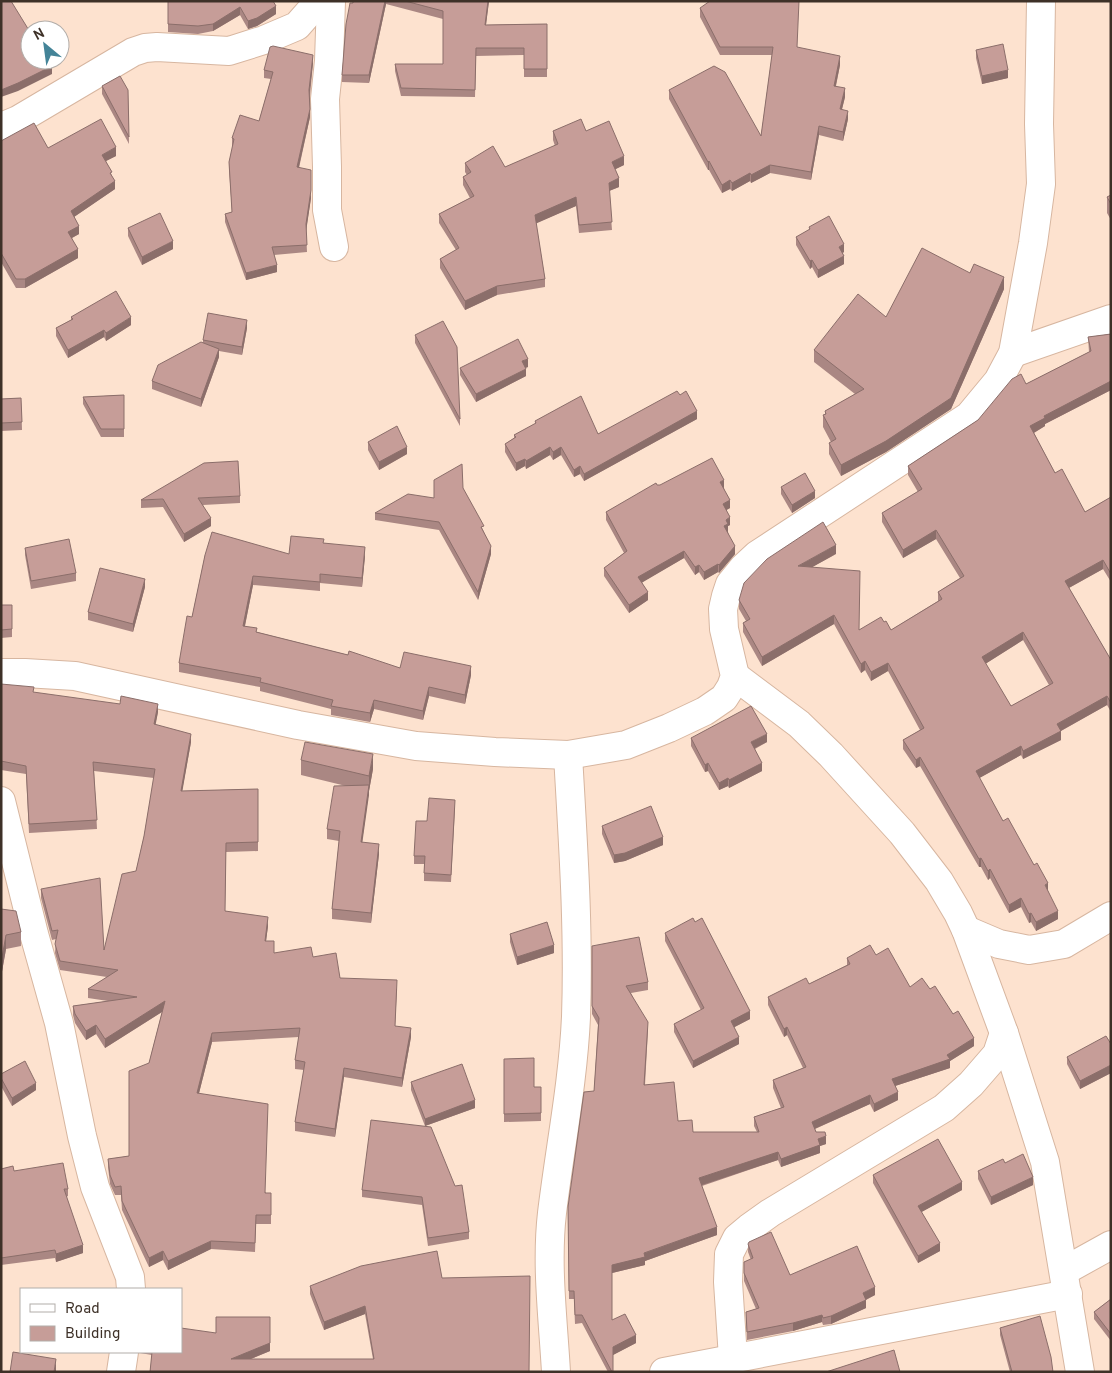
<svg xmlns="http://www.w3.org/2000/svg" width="1112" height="1373" font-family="Overpass,sans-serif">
	<rect width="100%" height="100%" fill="#fde2cf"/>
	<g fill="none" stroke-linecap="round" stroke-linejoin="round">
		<g stroke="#d7b6a0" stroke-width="30">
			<g id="street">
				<polyline points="331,1 329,61 325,99 327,167 327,210 334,247"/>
				<polyline points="1,127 18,120 133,52 145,48 157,47 229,51 264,40 297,26 319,1"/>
				<polyline points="1013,353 1111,319"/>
				<polyline points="1,673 25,673 75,676 298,725 416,746 495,752 568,755 626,745 669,728 705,711 724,698 731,687 735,676 724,629 723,609 726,596 730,584 743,568 757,555 969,416 998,381 1013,353 1033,243 1041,184 1039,124 1041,1"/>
				<polyline points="735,676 799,724 831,755 902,833 939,881 958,913 966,930 1004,1033 1045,1162 1080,1372"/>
				<polyline points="1,801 34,934 59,1023 82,1136 95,1187 130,1277 131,1289"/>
				<polyline points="966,930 999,944 1029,950 1064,944 1111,916"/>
				<polyline points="1064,1271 1111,1245"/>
				<polyline points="733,1358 728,1282 729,1254 737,1238 749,1228 770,1213 944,1108 971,1084 997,1054 1004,1033"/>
				<polyline points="121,1372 124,1352"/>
				<path d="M 556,1372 C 553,1319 546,1265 552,1213 C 560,1147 573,1083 576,1017 C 579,929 573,843 568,755"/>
				<polyline points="664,1372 1068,1294"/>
			</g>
		</g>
		<use href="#street" stroke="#fff" stroke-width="28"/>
	</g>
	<g fill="#aa8783" fill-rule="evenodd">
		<polygon points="168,1 275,4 276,14 257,26 248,29 240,15 213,31 198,34 168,32"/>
		<polygon points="353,1 489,1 486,25 547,24 547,77 524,77 524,55 476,56 475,97 401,96 395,71 395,64 443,64 443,19 386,4 369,83 342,82 342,75"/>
		<polygon points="700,8 840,65 836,86 845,97 842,109 848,119 843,141 819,135 811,180 770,173 751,183 750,181 732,191 730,189 722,193 709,170 708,170 669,99 669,90 761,136 772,55 720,55 700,17"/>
		<polygon points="976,50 1008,78 982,84 976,58"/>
		<polygon points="313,63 310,96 310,117 299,168 311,198 306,230 307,252 274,255 277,272 246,280 225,222 225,214 232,212 229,169 229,162 233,146 232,146 232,138 259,121 271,79 264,78 264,70"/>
		<polygon points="102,86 128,90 129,144 102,94"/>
		<polygon points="553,131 586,131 624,165 615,169 619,187 609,191 612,230 579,233 576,206 536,223 545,279 545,287 497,295 465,310 440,268 440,259 456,250 439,223 439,214 470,198 463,185 463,177 467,175 465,172 465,163 505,167 555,146 553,140"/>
		<polygon points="1,141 48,148 116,156 106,161 112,176 115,189 74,217 79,234 72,238 78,258 25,288 16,288 1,262"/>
		<polygon points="1111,188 1111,220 1107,213 1107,197 1111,195"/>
		<polygon points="809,227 844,252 843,253 844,264 818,278 812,267 810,269 796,245 796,237 809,230"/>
		<polygon points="128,228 173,249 142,265 128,236"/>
		<polygon points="970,273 1004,289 951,409 886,452 841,476 829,454 829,443 831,442 823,427 823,415 825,415 825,411 855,394 814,362 814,350 886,317"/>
		<polygon points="71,317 131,325 106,341 104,337 68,358 56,336 56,328 71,320"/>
		<polygon points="247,328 242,355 219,351 219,357 201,407 152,389 152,381 203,343 203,340"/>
		<path d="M 1111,334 L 1111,390 L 1045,424 L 1045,426 L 1034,433 L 1055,473 L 1085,512 L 1111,497 L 1111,582 L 1103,569 L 1069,588 L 1111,660 L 1111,712 L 1107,705 L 1061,731 L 1061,740 L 1023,759 L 1021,755 L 979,778 L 1003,821 L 1048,891 L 1058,919 L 1036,931 L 1031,922 L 1029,923 L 1021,907 L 1009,913 L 990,878 L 988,880 L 981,867 L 979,867 L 920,766 L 916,768 L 903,749 L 903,740 L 920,730 L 888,671 L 871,681 L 865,670 L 861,673 L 834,624 L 762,666 L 743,632 L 743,623 L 746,621 L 739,609 L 739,600 L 836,554 L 812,567 L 859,630 L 884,622 L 891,630 L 938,601 L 938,592 L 960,578 L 936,539 L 903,558 L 882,522 L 882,513 L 918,492 L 908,475 L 908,466 L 978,420 L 1026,384 L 1089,352 L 1088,337 ZM 1023,640 L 1049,685 L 1011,706 L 985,664 Z"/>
		<polygon points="415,335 460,419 460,426 415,343"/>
		<polygon points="528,367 525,368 526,376 476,402 460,375 460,368"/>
		<polygon points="124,395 124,437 101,437 83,404 83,397"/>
		<polygon points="680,395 697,419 584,481 580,474 574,477 561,455 553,460 550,455 526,469 525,466 516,471 505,452 505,444 514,438 514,435 535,424 535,421 598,434"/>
		<polygon points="21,398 22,430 1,431 1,399"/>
		<polygon points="368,442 407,454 379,470 368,450"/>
		<polygon points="657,485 724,488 730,508 726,510 730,525 728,526 728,532 735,554 719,573 718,572 704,580 699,572 695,575 684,558 642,582 648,600 629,613 604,576 604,568 624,553 606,520 606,512"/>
		<polygon points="781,487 815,498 792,513 781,494"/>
		<polygon points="463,488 484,532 491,554 478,600 439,530 375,520 375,513 434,498"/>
		<polygon points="240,496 240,503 203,505 211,526 184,542 163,507 141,508 141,500"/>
		<polygon points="324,543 365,556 362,587 320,583 320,591 253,585 245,626 257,632 400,668 471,675 465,704 429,696 423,720 374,709 370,722 331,715 331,709 260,691 260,687 179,672 179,663 192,617 205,555 289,554"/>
		<polygon points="25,548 76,573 76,581 31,589 25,555"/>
		<polygon points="145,587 133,632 88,620 88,612"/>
		<polygon points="1,605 12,605 12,637 1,638"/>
		<polygon points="1,684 34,693 158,712 155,725 191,742 182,791 258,789 258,851 226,852 225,911 268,926 266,941 274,953 313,957 340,978 397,989 395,1026 411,1037 402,1087 344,1077 335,1137 295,1131 295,1122 304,1070 295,1069 295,1060 299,1037 212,1042 199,1093 266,1193 271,1193 271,1224 256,1224 255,1252 211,1249 168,1270 163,1260 149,1267 122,1210 121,1195 115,1195 110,1184 108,1167 108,1159 129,1156 149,1063 162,1012 105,1048 96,1034 86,1040 75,1023 73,1015 73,1006 108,1001 88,998 88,989 107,977 60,970 55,953 56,939 52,940 41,898 41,889 104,950 136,871 144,836 154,778 94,771 97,829 29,833 26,774 1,770"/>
		<polygon points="691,738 767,742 755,749 762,771 729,788 728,786 719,790 708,771 705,772 691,746"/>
		<polygon points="301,760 373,769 369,791 362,842 379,854 371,923 332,919 332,909 339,841 327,839 327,829 346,786 301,775"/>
		<polygon points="455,808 451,882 424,881 424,864 414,864 414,856 427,821"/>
		<polygon points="602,826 663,845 625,861 614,863 602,834"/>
		<polygon points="1,909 21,932 21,946 6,949 1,977"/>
		<polygon points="665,933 750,1019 734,1027 739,1044 693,1068 674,1032 674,1024 701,1010 665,941"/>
		<polygon points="510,934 554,953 517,965 510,942"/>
		<polygon points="592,946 648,982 648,990 631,993 648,1030 645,1085 678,1121 693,1132 757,1132 754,1126 754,1117 781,1108 773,1088 773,1080 803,1068 787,1035 784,1037 768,1005 768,997 809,984 847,965 847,958 876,955 910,987 930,989 974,1046 950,1061 950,1068 895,1086 898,1100 874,1112 870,1104 815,1129 816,1132 826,1144 820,1146 820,1153 781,1167 778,1160 702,1186 717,1235 645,1261 645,1265 612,1273 612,1320 636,1343 613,1355 613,1372 608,1372 582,1323 575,1324 574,1299 569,1299 568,1207 594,1091 598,1025 592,1014"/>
		<polygon points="1111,1044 1111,1073 1080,1089 1067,1064 1067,1057"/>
		<polygon points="504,1059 534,1087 541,1087 541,1121 504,1122"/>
		<polygon points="1,1074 36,1090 12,1106 1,1086"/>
		<polygon points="411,1082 475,1108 425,1126 469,1232 469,1239 428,1246 422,1205 362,1197 362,1190 425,1126 411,1090"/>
		<polygon points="1005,1163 1033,1185 991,1205 978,1179 978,1171"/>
		<polygon points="1,1169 14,1171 68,1189 68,1196 66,1197 83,1253 56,1262 55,1258 1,1265"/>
		<polygon points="873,1175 962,1190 921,1212 940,1251 918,1263 873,1183"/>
		<polygon points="748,1244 790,1275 875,1295 866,1300 866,1308 831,1324 823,1325 822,1322 793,1331 747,1340 746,1312 756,1309 744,1281 744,1262 751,1260 748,1252"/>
		<polygon points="442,1278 529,1372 150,1372 152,1355 140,1353 140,1352 181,1352 216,1333 270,1317 270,1351 251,1359 373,1359 365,1314 324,1330 310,1294 310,1286"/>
		<polygon points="1111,1299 1111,1341 1094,1319 1094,1312"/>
		<polygon points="1000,1328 1053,1372 1010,1372 1000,1335"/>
	</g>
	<g fill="#8b6e6a">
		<polygon points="385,1 386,1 386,4 369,83 369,75"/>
		<polygon points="488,1 489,1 485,32 485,25"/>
		<polygon points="276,6 276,14 257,26 248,29 248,21"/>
		<polygon points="240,7 240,15 213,31 213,24"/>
		<polygon points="313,55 313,63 309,97 309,90"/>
		<polygon points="840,56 840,65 834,94 834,86"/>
		<polygon points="52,66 52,74 18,91 1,97 1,90"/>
		<polygon points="1008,70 1008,78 982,84 982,76"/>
		<polygon points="845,88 845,97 840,117 840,109"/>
		<polygon points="310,109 310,117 297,175 297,167"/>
		<polygon points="848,111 848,119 843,141 843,132"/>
		<polygon points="819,126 819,135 811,180 811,172"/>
		<polygon points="116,147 116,156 102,163 102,155"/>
		<polygon points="624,156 624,165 612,171 612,162"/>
		<polygon points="709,161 709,170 708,170 708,162"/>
		<polygon points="770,165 770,173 751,183 751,175"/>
		<polygon points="750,173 750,181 732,191 732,183"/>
		<polygon points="619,178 619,187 609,191 609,183"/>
		<polygon points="730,180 730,189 722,193 722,185"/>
		<polygon points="115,181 115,189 71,219 71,211"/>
		<polygon points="311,190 311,198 306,232 306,224"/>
		<polygon points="576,197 576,206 535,224 535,215"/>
		<polygon points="79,226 79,234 68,240 68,232"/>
		<polygon points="173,241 173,249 142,265 142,257"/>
		<polygon points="844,244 844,252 839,254 839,247"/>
		<polygon points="78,249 78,258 25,288 25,279"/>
		<polygon points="844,256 844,264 818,278 818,270"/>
		<polygon points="812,260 812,267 810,269 810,261"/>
		<polygon points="277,265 277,272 246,280 246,273"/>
		<polygon points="1004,277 1004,289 951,409 886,452 841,476 841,465"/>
		<polygon points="497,286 497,295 465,310 465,301"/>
		<polygon points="131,317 131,325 106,341 106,333"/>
		<polygon points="247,320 247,328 242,355 242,347"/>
		<polygon points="104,330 104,337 68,358 68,350"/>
		<polygon points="219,349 219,357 201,407 201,399"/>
		<polygon points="528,359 528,367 522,369 522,361"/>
		<polygon points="526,369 526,376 476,402 476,394"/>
		<polygon points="1111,381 1111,390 1045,424 1045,426 1030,435 1030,426 1044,416"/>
		<polygon points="697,411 697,419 584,481 584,474"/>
		<polygon points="407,447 407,454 379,470 379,462"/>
		<polygon points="550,447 550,455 526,469 526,461"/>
		<polygon points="561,447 561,455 553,460 553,452"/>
		<polygon points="525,459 525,466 516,471 516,463"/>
		<polygon points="580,466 580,474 574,477 574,470"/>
		<polygon points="724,480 724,488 720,490 720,482"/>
		<polygon points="815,491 815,498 792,513 792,505"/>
		<polygon points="730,500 730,508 723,512 723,504"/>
		<polygon points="730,517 730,525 728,526 728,532 724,534 724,526 726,520"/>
		<polygon points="211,518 211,526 184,542 184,534"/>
		<polygon points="936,530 936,539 903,558 903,550"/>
		<polygon points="836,545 836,554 798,575 798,566"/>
		<polygon points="491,546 491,554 478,600 478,592"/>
		<polygon points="735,546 735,554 719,573 719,565"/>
		<polygon points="365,547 365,556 362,587 362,578"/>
		<polygon points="684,551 684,558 638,585 638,577"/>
		<polygon points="1103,560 1103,569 1065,590 1065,581"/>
		<polygon points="718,564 718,572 704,580 704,572"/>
		<polygon points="699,565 699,572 695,575 695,567"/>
		<polygon points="253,576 253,585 243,635 243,626"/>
		<polygon points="145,579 145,587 133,632 133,624"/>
		<polygon points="648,592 648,600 629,613 629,605"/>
		<polygon points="834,615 834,624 762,666 762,657"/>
		<polygon points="1023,632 1023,640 982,666 982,657"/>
		<polygon points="865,661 865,670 861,673 861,664"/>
		<polygon points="888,663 888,671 871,681 871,672"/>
		<polygon points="471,666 471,675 465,704 465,695"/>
		<polygon points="429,687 429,696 423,720 423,711"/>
		<polygon points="1107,696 1107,705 1057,733 1057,724"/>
		<polygon points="374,700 374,709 370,722 370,713"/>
		<polygon points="158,704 158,712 154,733 154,724"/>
		<polygon points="1061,731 1061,740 1023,759 1023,751"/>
		<polygon points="191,734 191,742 181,799 181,791"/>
		<polygon points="767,734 767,742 751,750 751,742"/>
		<polygon points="1021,746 1021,755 976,780 976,771"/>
		<polygon points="373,754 373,769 369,791 369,776"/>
		<polygon points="920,757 920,766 916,768 916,760"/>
		<polygon points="708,763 708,771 705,772 705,765"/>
		<polygon points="762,763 762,771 729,788 729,780"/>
		<polygon points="728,778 728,786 719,790 719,783"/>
		<polygon points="369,785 369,795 361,852 361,842"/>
		<polygon points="663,837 663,845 625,861 614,863 614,855"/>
		<polygon points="379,844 379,854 371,923 371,913"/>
		<polygon points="981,858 981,867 979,867 979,859"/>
		<polygon points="990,869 990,878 988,880 988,871"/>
		<polygon points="1048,883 1048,892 1045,885"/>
		<polygon points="1021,898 1021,907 1009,913 1009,905"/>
		<polygon points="1058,911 1058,919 1036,931 1036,922"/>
		<polygon points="1031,913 1031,922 1029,923 1029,914"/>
		<polygon points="268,917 268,926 265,949 265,941"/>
		<polygon points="6,935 6,949 1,977 1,963"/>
		<polygon points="554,945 554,953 517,965 517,957"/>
		<polygon points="165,1001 165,1010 105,1048 105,1039"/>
		<polygon points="750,1011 750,1019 731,1029 731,1021"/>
		<polygon points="96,1025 96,1034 86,1040 86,1031"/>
		<polygon points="787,1027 787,1035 784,1037 784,1029"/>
		<polygon points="411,1028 411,1037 402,1087 402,1078"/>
		<polygon points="212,1033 212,1042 197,1101 197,1093"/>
		<polygon points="739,1037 739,1044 693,1068 693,1061"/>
		<polygon points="974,1038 974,1046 950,1061 950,1068 892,1087 892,1079 947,1055"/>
		<polygon points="1111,1065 1111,1073 1080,1089 1080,1081"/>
		<polygon points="344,1068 344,1077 335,1137 335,1129"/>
		<polygon points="36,1083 36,1090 12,1106 12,1098"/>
		<polygon points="898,1092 898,1100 874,1112 874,1104"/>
		<polygon points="870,1095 870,1104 812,1130 812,1122"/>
		<polygon points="475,1100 475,1108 425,1126 425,1119"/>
		<polygon points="826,1136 826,1144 820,1146 820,1153 781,1167 781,1159 818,1139"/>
		<polygon points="778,1152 778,1160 699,1186 699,1178"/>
		<polygon points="1033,1177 1033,1185 991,1205 991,1197"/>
		<polygon points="962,1182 962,1190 918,1214 918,1206"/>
		<polygon points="717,1227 717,1235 645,1261 645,1265 612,1273 612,1265"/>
		<polygon points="211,1241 211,1249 168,1270 168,1261"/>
		<polygon points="940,1243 940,1251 918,1263 918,1256"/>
		<polygon points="83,1245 83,1253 56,1262 56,1254"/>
		<polygon points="163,1251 163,1260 149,1267 149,1258"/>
		<polygon points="875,1287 875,1295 863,1301 863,1293"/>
		<polygon points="866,1300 866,1308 831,1324 831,1316"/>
		<polygon points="365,1306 365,1314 324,1330 324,1322"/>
		<polygon points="822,1315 822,1322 793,1331 793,1323"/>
		<polygon points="636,1335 636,1343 613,1355 613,1347"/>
		<polygon points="270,1343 270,1351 231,1367 231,1359"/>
		<polygon points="56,1359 56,1372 54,1372"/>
	</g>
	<g fill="#c69d98" stroke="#8b6e6a" fill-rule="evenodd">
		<polygon points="1,1 11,1 30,32 30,60 48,60 52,66 18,83 1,90"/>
		<polygon points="168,1 273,1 276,6 257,18 248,21 240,7 213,24 198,26 168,24"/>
		<polygon points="353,1 385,1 369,75 342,75 346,24 350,3 353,3"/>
		<polygon points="405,1 488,1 485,25 547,24 547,69 524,69 524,48 476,48 475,90 401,88 395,64 443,64 443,11"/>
		<polygon points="710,1 799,1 797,47 840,56 834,86 845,88 840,109 848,111 843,132 819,126 811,172 770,165 751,175 750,173 732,183 730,180 722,185 709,161 708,162 669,90 714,66 725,72 761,136 773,47 720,47 700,8"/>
		<polygon points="1003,44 1008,70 982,76 976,50"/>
		<polygon points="273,46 313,55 309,90 310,109 297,167 311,170 311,190 306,224 307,245 272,247 277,265 246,273 225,214 232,212 229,162 234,139 232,138 240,115 259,121 273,72 264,70 270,47"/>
		<polygon points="120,76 128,90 129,137 102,86"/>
		<polygon points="101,119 116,147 102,155 112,172 110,173 115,181 71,211 79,226 68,232 78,249 25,279 16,279 1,253 1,141 34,123 48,148"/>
		<polygon points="581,119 586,131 609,121 624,156 612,162 619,178 609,183 612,222 579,225 576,197 535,215 545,279 497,286 465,301 440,259 459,248 439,214 474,196 463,177 471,172 465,163 493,146 505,167 558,144 553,131"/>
		<polygon points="1111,195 1111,204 1107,197"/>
		<polygon points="160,213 173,241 142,257 128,228"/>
		<polygon points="829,216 844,244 839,247 844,256 818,270 812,260 810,261 796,237 810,229 809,227"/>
		<polygon points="922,248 970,273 974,264 1004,277 951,398 886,441 841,465 829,443 836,439 823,415 826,414 825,411 864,389 814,350 858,294 886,317"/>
		<polygon points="116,291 131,317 106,333 104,330 68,350 56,328 73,319 71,317"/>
		<polygon points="208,313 247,320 242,347 203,340"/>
		<polygon points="443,321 457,347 460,419 415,335"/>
		<path d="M 1111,334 L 1111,381 L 1044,416 L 1045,418 L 1030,426 L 1055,473 L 1062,469 L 1085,512 L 1111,497 L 1111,574 L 1103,560 L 1065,581 L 1111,660 L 1111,703 L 1107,696 L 1057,724 L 1061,731 L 1023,751 L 1021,746 L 976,771 L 1003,821 L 1008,818 L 1034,865 L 1037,863 L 1048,883 L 1045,885 L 1058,911 L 1036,922 L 1031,913 L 1029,914 L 1021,898 L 1009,905 L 990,869 L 988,871 L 981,858 L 979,859 L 920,757 L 916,760 L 903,740 L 924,728 L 888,663 L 871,672 L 865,661 L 861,664 L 834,615 L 762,657 L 743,623 L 750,619 L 739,600 L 744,583 L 767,559 L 823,522 L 836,545 L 798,566 L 860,571 L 859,630 L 881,617 L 884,622 L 886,621 L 891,630 L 942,599 L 938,592 L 964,576 L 936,530 L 903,550 L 882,513 L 922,489 L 908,466 L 978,420 L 1012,379 L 1021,374 L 1026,384 L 1091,351 L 1088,337 ZM 1023,632 L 1053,683 L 1011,706 L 982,657 Z"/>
		<polygon points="518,339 528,359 522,361 526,369 476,394 460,368"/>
		<polygon points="201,342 219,349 201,399 152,381 158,365"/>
		<polygon points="677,391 680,395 686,391 697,411 584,474 580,466 574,470 561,447 553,452 550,447 526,461 525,459 516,463 505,444 516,437 514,435 536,423 535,421 581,396 598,434"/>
		<polygon points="124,395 124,429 101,429 83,397"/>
		<polygon points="21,398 22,422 1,423 1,399"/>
		<polygon points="397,426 407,447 379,462 368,442"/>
		<polygon points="712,458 724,480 720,482 730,500 723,504 730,517 726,520 728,524 724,526 735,546 719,565 718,564 704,572 699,565 695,567 684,551 638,577 648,592 629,605 604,568 627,551 606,512 656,483 657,485 660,485"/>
		<polygon points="238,461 240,496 198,498 211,518 184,534 163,499 141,500 204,463"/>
		<polygon points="462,464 463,488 484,526 481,527 491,546 478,592 439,522 375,513 408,494 434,498 434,480"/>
		<polygon points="805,473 815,491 792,505 781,487"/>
		<polygon points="212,532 289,554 291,536 324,539 323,543 365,547 362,578 320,574 320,582 253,576 243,626 257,628 256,632 348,655 349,651 400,668 404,652 471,666 465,695 429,687 423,711 374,700 370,713 331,706 333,700 260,682 261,678 179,663 187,616 192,617 205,555"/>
		<polygon points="69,539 76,573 31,581 25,548"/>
		<polygon points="100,568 145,579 133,624 88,612"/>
		<polygon points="1,605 12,605 12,629 1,630"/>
		<polygon points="1,684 34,687 33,692 120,704 121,696 158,704 154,724 191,734 181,791 258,789 258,842 226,843 225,911 268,917 265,941 274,941 274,953 311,947 313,957 336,953 340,978 397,980 395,1026 411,1028 402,1078 344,1068 335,1129 295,1122 305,1062 295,1060 300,1028 212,1033 197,1093 268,1104 265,1193 271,1193 271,1215 256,1215 255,1243 211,1241 168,1261 163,1251 149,1258 122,1201 121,1186 115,1187 110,1175 108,1159 129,1156 129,1071 149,1063 165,1001 105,1039 96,1025 86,1031 75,1014 73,1006 137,997 88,989 118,970 60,961 55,944 58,930 52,931 41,889 100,878 104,950 122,874 136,871 144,836 155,769 93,762 97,820 29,824 26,766 1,761"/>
		<polygon points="751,706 767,734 751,742 762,763 729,780 728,778 719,783 708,763 705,765 691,738"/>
		<polygon points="305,742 373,754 369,776 301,760"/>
		<polygon points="369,785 361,842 379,844 371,913 332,909 340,831 327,829 334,786"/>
		<polygon points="429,798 455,800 451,875 424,873 425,856 414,856 416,821 427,821"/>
		<polygon points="651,806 663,837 625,853 614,855 602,826"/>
		<polygon points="1,909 16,911 21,932 6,935 1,963"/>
		<polygon points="693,918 695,922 702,918 750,1011 731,1021 739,1037 693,1061 674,1024 704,1008 665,933"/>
		<polygon points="547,922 554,945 517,957 510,934"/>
		<polygon points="639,937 648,982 626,986 648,1022 644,1085 674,1082 678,1121 692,1120 693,1132 759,1132 754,1117 784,1107 773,1080 806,1067 787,1027 784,1029 768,997 806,978 809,984 850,964 847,958 870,945 876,955 888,948 910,987 922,978 930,989 935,986 953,1014 958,1011 974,1038 947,1055 950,1059 892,1079 898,1092 874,1104 870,1095 812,1122 816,1132 825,1132 826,1136 818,1139 820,1145 781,1159 778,1152 699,1178 717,1227 644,1253 645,1257 612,1265 612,1320 625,1314 636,1335 613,1347 613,1372 612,1372 582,1315 575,1315 574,1291 569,1291 568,1207 584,1092 594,1091 599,1018 592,1006 592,946"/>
		<polygon points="1106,1036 1111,1044 1111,1065 1080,1081 1067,1057"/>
		<polygon points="534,1058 534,1087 541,1087 541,1113 504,1114 504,1059"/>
		<polygon points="25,1061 36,1083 12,1098 1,1078 1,1074"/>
		<polygon points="462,1064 475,1100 425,1119 411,1082"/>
		<polygon points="371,1120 431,1127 455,1186 462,1185 469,1232 428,1238 422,1197 362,1190"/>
		<polygon points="938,1139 962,1182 918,1206 940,1243 918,1256 873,1175"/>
		<polygon points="1023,1154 1033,1177 991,1197 978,1171 1003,1159 1005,1163"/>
		<polygon points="63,1163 68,1189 64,1189 83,1245 56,1254 55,1250 1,1258 1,1169 13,1166 14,1171"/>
		<polygon points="771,1232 790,1275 857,1246 875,1287 863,1293 866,1300 831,1316 823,1318 822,1315 793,1323 747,1332 746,1312 759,1308 744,1273 744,1262 753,1258 748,1244 749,1242"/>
		<polygon points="437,1251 442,1278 530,1276 529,1372 150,1372 152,1352 181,1352 181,1328 216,1333 216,1317 270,1317 270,1343 231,1359 374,1359 365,1306 324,1322 310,1286 361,1266"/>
		<polygon points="1111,1299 1111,1334 1094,1312"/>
		<polygon points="1040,1316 1051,1357 1053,1372 1012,1372 1000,1328"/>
		<polygon points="894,1350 900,1372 826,1372"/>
		<polygon points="13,1352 56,1359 54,1372 10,1372"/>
	</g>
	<rect width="1112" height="1373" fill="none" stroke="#3e3128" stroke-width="5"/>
	<rect x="20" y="1288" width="162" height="65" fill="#ffffff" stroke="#b2ada9"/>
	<rect x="30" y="1304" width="25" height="8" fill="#ffffff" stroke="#b2ada9"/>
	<text x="65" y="1313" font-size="15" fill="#3e3128">Road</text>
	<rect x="30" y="1326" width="25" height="15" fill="#c69d98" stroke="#b2ada9"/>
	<text x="65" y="1338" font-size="15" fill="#3e3128">Building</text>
	<g transform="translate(45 45) rotate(331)"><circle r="24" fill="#ffffff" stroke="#b2ada9"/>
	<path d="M0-4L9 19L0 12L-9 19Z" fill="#448498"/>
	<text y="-8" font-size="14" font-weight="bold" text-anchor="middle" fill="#3e3128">N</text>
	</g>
</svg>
